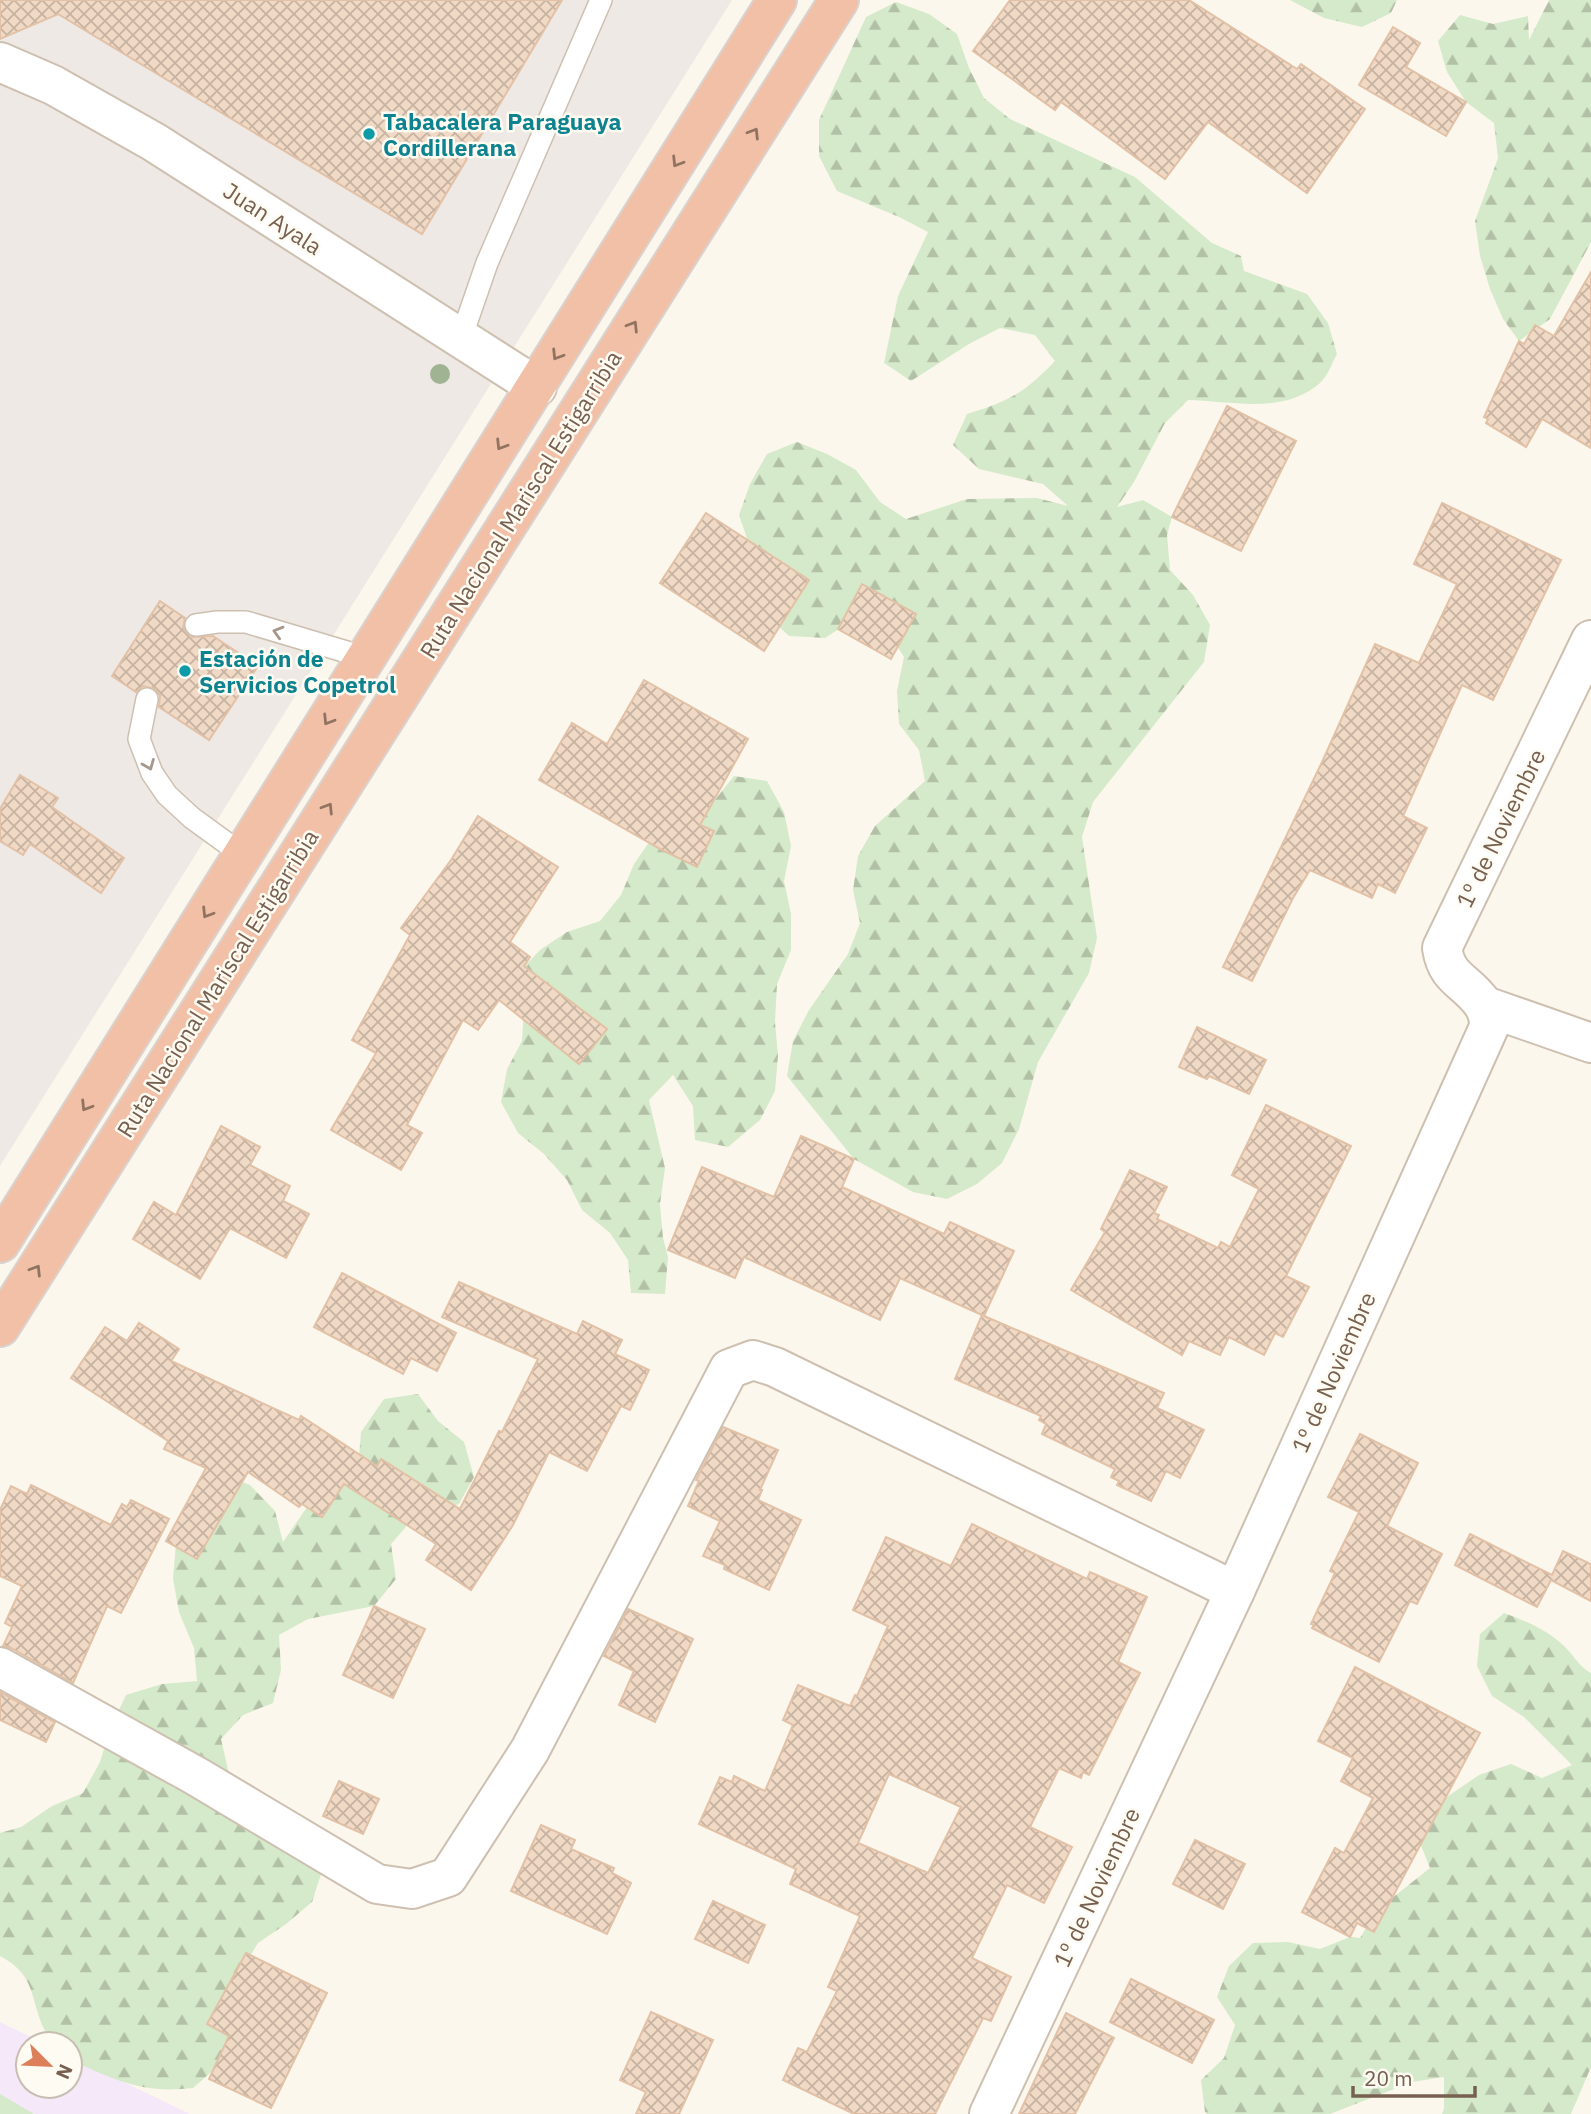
<svg xmlns="http://www.w3.org/2000/svg" width="1591" height="2114" font-family="'IBM Plex Sans',sans-serif">
	<defs>
		<pattern id="forest-firs" width="22" height="20" patternUnits="userSpaceOnUse" patternTransform="scale(1.75)"><rect width="22" height="20" fill="#d5eaca"/><path d="M5 1l3.5 6h-7zM16 11l3.5 6h-7z" fill="#b2c1a6"/></pattern>
		<pattern id="building-cross-hatch" width="8" height="8" patternUnits="userSpaceOnUse" patternTransform="scale(1.75)"><rect width="8" height="8" fill="#f0d9c5"/><path d="M0 0l8 8M0 8l8-8" fill="none" stroke="#c7b3a2"/></pattern>
	</defs>
	<rect width="100%" height="100%" fill="#fcf7ec"/>
	<polygon fill="#eee9e4" points="0,0 732,0 0,1166"/>
	<polygon fill="#f4e8f9" points="0,2022 46,2044 28,2044 28,2086 70,2086 70,2056 190,2114 0,2114"/>
	<g fill="url(#forest-firs)">
		<polygon points="1290,0 1397,0 1391,13 1362,27 1324,18"/>
		<polygon points="1549,0 1591,0 1591,242 1550,319 1519,341 1503,319 1490,289 1480,256 1475,221 1498,158 1494,123 1466,102 1447,72 1438,41 1460,15 1493,24 1528,16 1529,40"/>
		<path d="M 896,2 L 929,14 L 957,34 L 969,68 L 984,98 L 1010,119 L 1135,177 L 1212,243 L 1241,256 L 1244,271 L 1307,294 L 1328,323 L 1337,354 C 1332,363 1328,376 1320,383 C 1284,415 1232,401 1188,400 L 1165,423 L 1134,482 L 1117,507 L 1143,500 L 1172,517 L 1167,535 L 1170,570 L 1193,595 L 1210,625 L 1204,662 L 1093,802 L 1082,837 L 1097,938 L 1089,973 L 1038,1062 L 1019,1129 L 1002,1163 L 977,1184 L 947,1199 L 913,1192 L 854,1159 L 787,1076 L 793,1041 L 809,1010 L 848,954 L 860,923 L 853,890 L 858,856 L 875,826 L 925,781 L 919,750 L 899,724 L 897,691 L 904,657 L 886,629 L 854,619 L 825,638 L 789,636 L 765,614 L 750,547 L 739,515 L 750,484 L 767,454 L 797,442 L 827,454 L 856,470 L 880,502 L 906,519 L 967,499 L 1037,498 L 1068,506 L 1043,484 L 979,469 L 953,445 L 967,414 C 1010,401 1024,393 1055,361 L 1035,335 L 1000,328 L 969,344 L 911,381 L 884,363 L 898,296 L 928,232 L 899,217 L 837,191 L 819,156 L 819,120 L 866,17 Z"/>
		<polygon points="734,776 767,781 784,812 791,846 784,881 791,914 791,950 777,984 775,1022 778,1056 775,1091 760,1120 728,1147 695,1140 693,1106 673,1075 649,1100 665,1168 660,1204 663,1238 668,1257 665,1294 631,1293 628,1260 610,1233 582,1210 567,1180 544,1154 518,1133 501,1102 507,1069 522,1041 524,1008 517,974 540,950 567,932 600,921 621,895 634,864 654,835 714,801"/>
		<path d="M 418,1394 L 438,1421 L 464,1442 L 474,1477 L 459,1504 L 411,1521 L 391,1544 L 396,1579 L 374,1606 L 308,1619 L 279,1635 L 281,1670 L 273,1703 L 243,1715 L 221,1739 L 229,1774 L 322,1871 L 312,1902 L 286,1924 L 258,1943 L 241,1971 L 242,2006 L 217,2067 L 193,2088 C 182,2089 170,2090 159,2089 C 129,2087 97,2073 70,2059 L 70,2044 L 54,2044 C 50,2038 45,2032 42,2025 C 30,1994 34,1974 0,1956 L 0,1833 L 21,1827 L 52,1806 L 83,1793 L 100,1762 L 110,1729 L 126,1695 L 162,1684 L 197,1681 L 194,1648 L 179,1612 L 173,1579 L 176,1543 L 215,1472 L 250,1485 L 275,1511 L 283,1542 L 325,1481 L 358,1469 L 361,1432 L 384,1399 Z"/>
		<path d="M 1504,1613 C 1526,1621 1545,1629 1563,1645 C 1573,1654 1579,1667 1591,1673 L 1591,2067 L 1571,2114 L 1442,2114 L 1444,2109 L 1444,2077 L 1412,2082 L 1330,2114 L 1207,2114 L 1205,2112 L 1201,2080 L 1224,2058 L 1235,2025 L 1217,1997 L 1229,1966 L 1253,1943 L 1288,1942 L 1320,1949 L 1350,1937 L 1360,1938 L 1377,1910 L 1430,1868 L 1418,1838 L 1432,1807 L 1479,1775 L 1511,1764 L 1542,1778 L 1572,1765 L 1524,1717 L 1492,1696 L 1477,1666 L 1480,1634 Z"/>
	</g>
	<polygon fill="#d5eaca" points="0,2094 34,2114 0,2114"/>
	<g fill="url(#building-cross-hatch)" stroke="#e2c1a6" stroke-width="2" fill-rule="evenodd">
		<polygon points="0,0 562,0 422,234 58,14 0,39"/>
		<polygon points="1010,0 1189,0 1297,69 1301,64 1365,109 1307,193 1208,122 1165,179 1061,102 1055,110 973,51"/>
		<polygon points="1393,27 1420,43 1406,67 1466,102 1446,136 1359,85"/>
		<polygon points="1591,272 1591,448 1542,419 1526,447 1486,423 1488,419 1484,417 1519,341 1524,344 1535,325 1554,336"/>
		<polygon points="1227,406 1296,441 1241,551 1172,517"/>
		<polygon points="1442,503 1561,560 1493,700 1462,685 1403,816 1427,828 1395,893 1378,884 1372,898 1310,870 1293,898 1252,981 1223,967 1323,760 1375,644 1419,663 1457,584 1414,564"/>
		<polygon points="706,513 809,580 764,651 660,583"/>
		<polygon points="862,584 916,614 891,659 838,629"/>
		<polygon points="160,601 185,618 183,628 191,637 213,636 258,666 209,740 159,707 160,695 155,689 143,686 136,692 112,676"/>
		<polygon points="644,680 748,739 700,825 714,831 697,867 662,850 539,780 572,723 607,744"/>
		<polygon points="20,775 58,798 52,807 124,858 101,893 30,844 23,855 0,841 0,809"/>
		<polygon points="478,816 558,867 510,942 530,957 524,966 607,1029 579,1064 499,1000 478,1030 463,1020 407,1125 422,1133 401,1170 331,1130 376,1053 352,1040 410,935 401,928 451,860"/>
		<polygon points="1197,1027 1266,1060 1249,1094 1209,1076 1207,1079 1179,1067"/>
		<polygon points="1266,1105 1351,1146 1286,1276 1309,1287 1283,1337 1275,1333 1264,1355 1229,1337 1220,1355 1189,1341 1182,1355 1071,1290 1105,1232 1101,1229 1130,1170 1167,1187 1154,1213 1159,1215 1157,1219 1218,1248 1221,1242 1230,1247 1259,1189 1232,1175"/>
		<polygon points="221,1126 260,1147 250,1165 290,1186 283,1201 309,1214 286,1258 230,1228 200,1279 133,1239 154,1202 176,1215"/>
		<polygon points="801,1136 854,1159 842,1187 944,1234 950,1222 1014,1251 984,1316 1164,1393 1157,1408 1204,1430 1180,1478 1166,1471 1151,1501 1117,1485 1119,1481 1111,1477 1115,1469 1042,1434 1046,1424 1039,1420 1041,1416 955,1379 982,1315 900,1278 880,1320 744,1257 735,1278 668,1250 702,1167 774,1197"/>
		<polygon points="342,1273 456,1333 437,1371 411,1358 403,1374 314,1327"/>
		<polygon points="459,1282 577,1334 583,1321 622,1340 615,1354 649,1370 630,1410 621,1406 587,1471 549,1452 513,1525 471,1590 426,1560 436,1544 344,1484 322,1517 302,1504 299,1507 248,1472 197,1559 166,1541 206,1468 164,1449 168,1441 71,1378 105,1327 127,1341 139,1323 179,1349 171,1361 299,1420 301,1416 377,1466 381,1459 460,1509 499,1431 502,1432 538,1359 442,1317"/>
		<polygon points="723,1427 778,1450 760,1490 762,1490 758,1500 801,1520 769,1590 724,1569 725,1565 703,1556 720,1521 688,1506 699,1481 696,1480"/>
		<polygon points="1360,1434 1418,1463 1387,1526 1442,1554 1417,1604 1410,1601 1379,1662 1312,1628 1314,1625 1311,1624 1335,1573 1330,1571 1359,1512 1328,1497"/>
		<polygon points="31,1485 111,1525 122,1504 127,1507 131,1500 169,1519 121,1613 107,1606 73,1683 11,1648 3,1646 12,1627 5,1623 22,1586 0,1576 0,1510 11,1486 27,1494"/>
		<path d="M 972,1524 L 1087,1579 L 1090,1572 L 1147,1597 L 1118,1662 L 1140,1673 L 1089,1775 L 1083,1772 L 1081,1778 L 1059,1768 L 1030,1827 L 1072,1847 L 1044,1903 L 1007,1885 L 972,1958 L 1011,1977 L 991,2021 L 983,2018 L 935,2114 L 854,2114 L 783,2080 L 798,2048 L 807,2052 L 837,1991 L 828,1987 L 860,1916 L 790,1884 L 796,1869 L 699,1824 L 720,1777 L 732,1782 L 734,1776 L 765,1791 L 793,1725 L 783,1720 L 798,1685 L 850,1706 L 855,1695 L 857,1696 L 888,1626 L 853,1610 L 886,1537 L 951,1566 ZM 889,1774 L 961,1807 L 928,1873 L 858,1843 Z"/>
		<polygon points="1470,1534 1552,1575 1563,1551 1591,1564 1591,1601 1551,1580 1537,1607 1455,1565"/>
		<polygon points="374,1606 425,1629 393,1698 343,1675"/>
		<polygon points="628,1609 693,1639 655,1722 619,1705 634,1671 604,1656"/>
		<polygon points="1355,1667 1480,1733 1374,1932 1357,1923 1350,1937 1302,1912 1335,1848 1344,1853 1373,1798 1341,1781 1353,1758 1318,1741"/>
		<polygon points="0,1692 55,1722 46,1742 0,1720"/>
		<polygon points="339,1781 379,1799 363,1834 323,1816"/>
		<polygon points="541,1825 575,1840 571,1849 614,1868 612,1873 631,1883 607,1934 511,1891"/>
		<polygon points="1195,1840 1245,1864 1223,1909 1173,1884"/>
		<polygon points="713,1901 765,1925 748,1963 695,1939"/>
		<polygon points="246,1953 327,1993 271,2108 209,2079 229,2036 207,2024"/>
		<polygon points="1131,1979 1214,2020 1192,2063 1110,2022"/>
		<polygon points="651,2012 713,2040 679,2114 636,2114 646,2092 620,2080"/>
		<polygon points="1066,2013 1114,2038 1075,2114 1019,2114"/>
	</g>
	<g fill="none" stroke-linecap="round" stroke-linejoin="round">
		<g stroke="#cec0b1" stroke-width="24">
			<g id="lane">
				<polyline points="461,338 487,263 601,0"/>
				<polyline points="196,625 217,622 246,622 367,658"/>
				<polyline points="147,699 139,739 152,773 167,795 192,818 243,855"/>
			</g>
		</g>
		<g stroke="#cec0b1" stroke-width="42">
			<g id="street">
				<polyline points="0,62 53,85 154,142 537,387"/>
				<polyline points="1485,1006 1591,1043"/>
				<polyline points="0,1667 196,1776 377,1884 412,1889 448,1877 530,1750 729,1369 753,1360 775,1367 1235,1591"/>
				<path d="M 989,2114 L 1235,1591 L 1490,1025 C 1488,1017 1487,1009 1482,1003 C 1466,980 1447,980 1442,948 L 1591,640"/>
			</g>
		</g>
		<g stroke="#d9d2ce" stroke-width="42">
			<g id="highway">
				<polyline points="0,1243 777,0"/>
				<polyline points="0,1327 839,0"/>
			</g>
		</g>
		<use href="#lane" stroke="#fff" stroke-width="21"/>
		<use href="#street" stroke="#fff" stroke-width="38"/>
		<use href="#highway" stroke="#f2c0a7" stroke-width="38"/>
	</g>
	<circle fill="#a0b392" cx="440" cy="374" r="10"/>
	<defs><path id="oneway-chevron" d="M-2-3.5L2.5 0L-2 3.5" fill="none" stroke-width="1.6" stroke-linecap="round" stroke-linejoin="round" transform="scale(1.75)"/></defs>
	<g stroke="#907361">
		<use href="#oneway-chevron" transform="translate(754 133) rotate(-58)"/>
		<use href="#oneway-chevron" transform="translate(677 162) rotate(122)"/>
		<use href="#oneway-chevron" transform="translate(633 326) rotate(-58)"/>
		<use href="#oneway-chevron" transform="translate(557 355) rotate(122)"/>
		<use href="#oneway-chevron" transform="translate(501 445) rotate(122)"/>
		<use href="#oneway-chevron" transform="translate(328 720) rotate(122)"/>
		<use href="#oneway-chevron" transform="translate(328 808) rotate(-58)"/>
		<use href="#oneway-chevron" transform="translate(207 913) rotate(122)"/>
		<use href="#oneway-chevron" transform="translate(86 1106) rotate(122)"/>
		<use href="#oneway-chevron" transform="translate(36 1270) rotate(-58)"/>
	</g>
	<g stroke="#a7988d">
		<use href="#oneway-chevron" transform="translate(278 632) rotate(-164)"/>
		<use href="#oneway-chevron" transform="translate(149 765) rotate(68)"/>
	</g>
	<g fill="#0f9aa8" stroke="#fefbf3" stroke-width="2.5">
		<circle cx="369" cy="134" r="7"/>
		<circle cx="185" cy="671" r="7"/>
	</g>
	<g text-anchor="middle" dominant-baseline="central" stroke-width="5" stroke-linejoin="round" paint-order="stroke">
		<g font-size="23" font-weight="bold" fill="#0d838f" stroke="#fefbf3" text-anchor="start">
			<text x="383" y="121">Tabacalera Paraguaya<tspan x="383" dy="26">Cordillerana</tspan></text>
			<text x="199" y="658">Estación de<tspan x="199" dy="26">Servicios Copetrol</tspan></text>
		</g>
		<g font-size="23" fill="#77604f" stroke="#fefbf3">
			<text transform="translate(273 218) rotate(33)">Juan Ayala</text>
			<text transform="translate(520 504) rotate(-58)">Ruta Nacional Mariscal Estigarribia</text>
			<text transform="translate(1500 828) rotate(-64)">1º de Noviembre</text>
			<text transform="translate(217 983) rotate(-58)">Ruta Nacional Mariscal Estigarribia</text>
			<text transform="translate(1333 1372) rotate(-66)">1º de Noviembre</text>
			<text transform="translate(1096 1887) rotate(-65)">1º de Noviembre</text>
		</g>
	</g>
	<g transform="translate(49 2065) rotate(114)"><circle r="33" fill="#fefbf3" stroke="#c8bdb1" stroke-width="2"/>
	<path d="M0-5L12 26L0 18L-12 26Z" fill="#dd805a"/>
	<text y="-10" font-size="19" font-weight="bold" text-anchor="middle" fill="#77604f">N</text>
	</g>
	<path d="M1353 2086v10h122v-10" fill="none" stroke="#77604f" stroke-width="3.5"/>
	<text x="1364" y="2086" font-size="21" fill="#77604f" stroke="#fefbf3" stroke-width="5" paint-order="stroke">20 m</text>
</svg>
